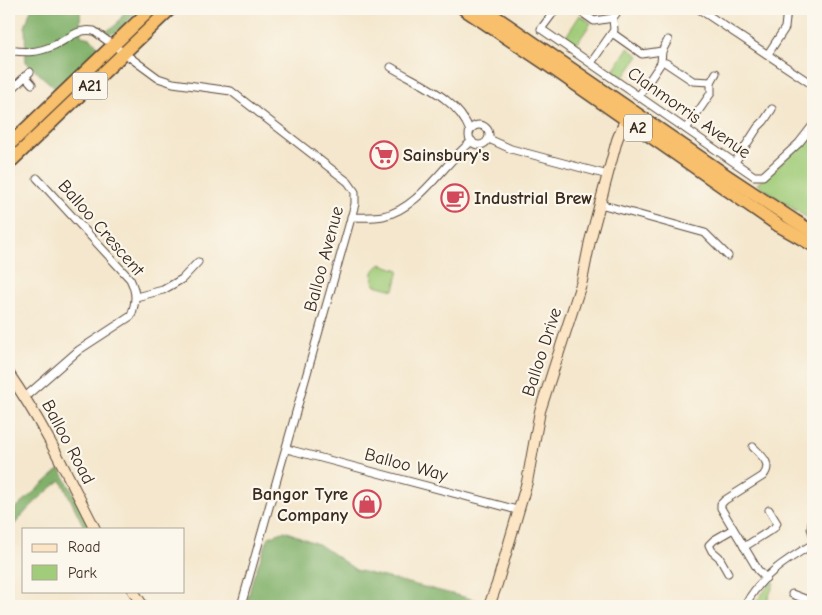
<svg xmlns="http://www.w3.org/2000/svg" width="822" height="615" font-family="'Comic Neue',sans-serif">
	<rect width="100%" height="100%" fill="#fbf7ec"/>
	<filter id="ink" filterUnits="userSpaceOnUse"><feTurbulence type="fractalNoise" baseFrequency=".02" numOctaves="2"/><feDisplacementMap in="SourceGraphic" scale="10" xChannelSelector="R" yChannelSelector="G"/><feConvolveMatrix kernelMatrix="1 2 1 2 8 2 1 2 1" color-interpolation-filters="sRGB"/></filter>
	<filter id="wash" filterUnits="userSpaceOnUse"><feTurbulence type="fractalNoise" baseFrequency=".0096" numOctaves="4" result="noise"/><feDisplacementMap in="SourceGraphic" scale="20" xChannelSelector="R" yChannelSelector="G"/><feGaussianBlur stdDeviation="1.12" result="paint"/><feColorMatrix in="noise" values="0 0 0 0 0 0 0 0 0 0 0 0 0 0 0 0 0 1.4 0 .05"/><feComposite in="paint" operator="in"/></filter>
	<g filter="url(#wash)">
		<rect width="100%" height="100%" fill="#f4e7cd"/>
		<g fill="#a1cc79" stroke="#6e7b4c">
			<polygon points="580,15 591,23 576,45 565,38"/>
			<polygon points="628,48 639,56 623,78 613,70"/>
			<polygon points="813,130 813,222 757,184 802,145"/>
			<path d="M 381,264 L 399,270 L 394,290 L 375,285 C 370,277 372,269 381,264 Z"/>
			<polygon points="772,581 774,583 765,606 753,606"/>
		</g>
		<g fill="#80b069" stroke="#5e6d44">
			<polygon points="31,9 80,9 81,36 91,38 100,49 57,90 26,62 25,27"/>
			<polygon points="127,9 140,9 117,32 108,34 105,32 116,25"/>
			<path d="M 60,469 L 93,529 L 85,529 L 61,480 C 42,495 23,512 9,532 L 9,514 Z"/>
			<polygon points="285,531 320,545 356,570 484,602 482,606 246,606 253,578 269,537"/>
		</g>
	</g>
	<g filter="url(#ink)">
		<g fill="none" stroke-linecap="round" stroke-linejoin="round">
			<g stroke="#574638" stroke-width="9">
				<g id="street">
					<polyline points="556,9 541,29 754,176 763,176 799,143 813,125"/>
					<polyline points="577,9 594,21 613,18"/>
					<polyline points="699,9 813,85"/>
					<polyline points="615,35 642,54 662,51"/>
					<path d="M 9,50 C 26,53 38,53 55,45 C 69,39 77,28 94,31 L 158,78 L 173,83 L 231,91 L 348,182 L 355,192 L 355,204 L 241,606"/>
					<polyline points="768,54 785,28 787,9"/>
					<polyline points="591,63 614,30 613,18 619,9"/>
					<polyline points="666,63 693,81 711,82"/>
					<path d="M 391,67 C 419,84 458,98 470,131"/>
					<polyline points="25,76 32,84"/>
					<polyline points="9,92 30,72"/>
					<polyline points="639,96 661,63 662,51 668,40"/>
					<circle cx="479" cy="135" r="10"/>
					<polyline points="686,129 711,93 711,82 716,73"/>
					<polyline points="489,139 511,149 608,175"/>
					<polyline points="735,162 758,127 764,121 772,109"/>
					<polyline points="600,204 705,233 728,256"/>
					<path d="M 351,217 C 362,217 372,218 383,216 C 419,209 444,163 472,141"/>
					<polyline points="136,297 163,290 182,279 198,262"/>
					<path d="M 25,397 L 79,350 L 131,316 C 136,302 137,293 130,279 L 37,178"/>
					<path d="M 753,447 C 762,456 773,464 763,476 L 725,500 L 721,504 L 721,508 L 758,570 L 766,578"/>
					<polyline points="287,449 517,510"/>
					<polyline points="813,517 811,528 813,534"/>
					<polyline points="744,547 774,528 777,523 769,510"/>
					<polyline points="728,573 719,557 712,551 709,545 714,540 733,529"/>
					<polyline points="792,594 813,602"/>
					<path d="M 745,606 C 759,577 786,560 813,544"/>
				</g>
			</g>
			<g stroke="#574638" stroke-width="12">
				<g id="secondary">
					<path d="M 9,374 C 43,423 68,476 95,529"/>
					<polyline points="133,591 143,606"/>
					<polyline points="489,606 497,584 527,482 540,411 582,281 590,241 617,140 623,125 630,113"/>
				</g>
			</g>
			<g stroke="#574638" stroke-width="15">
				<g id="highway">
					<polyline points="464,9 545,63 778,225 813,245"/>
					<polyline points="484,9 727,176 795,221 813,232"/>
					<polyline points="9,145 151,9"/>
					<polyline points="9,163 170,9"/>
				</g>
			</g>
			<use href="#street" stroke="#fff" stroke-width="7"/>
			<use href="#secondary" stroke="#fce5c4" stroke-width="10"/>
			<use href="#highway" stroke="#f8bf6c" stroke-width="12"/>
		</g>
	</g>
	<defs>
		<g id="supermarket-ring" transform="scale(1.4375)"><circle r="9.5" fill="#fbf7ec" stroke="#d1495b" stroke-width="1.5"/><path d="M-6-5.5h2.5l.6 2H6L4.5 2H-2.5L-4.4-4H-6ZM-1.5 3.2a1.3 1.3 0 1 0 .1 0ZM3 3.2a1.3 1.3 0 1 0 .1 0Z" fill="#d1495b"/></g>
		<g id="cafe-ring" transform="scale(1.4375)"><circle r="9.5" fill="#fbf7ec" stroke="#d1495b" stroke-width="1.5"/><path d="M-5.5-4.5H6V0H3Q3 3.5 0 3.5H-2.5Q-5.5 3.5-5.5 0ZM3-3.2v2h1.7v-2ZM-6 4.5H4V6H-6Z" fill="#d1495b"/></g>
		<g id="shop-ring" transform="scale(1.4375)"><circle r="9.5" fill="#fbf7ec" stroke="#d1495b" stroke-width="1.5"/><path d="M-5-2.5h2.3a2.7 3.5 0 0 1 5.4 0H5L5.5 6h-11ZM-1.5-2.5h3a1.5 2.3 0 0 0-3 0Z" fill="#d1495b"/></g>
	</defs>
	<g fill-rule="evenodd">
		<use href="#supermarket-ring" x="384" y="155"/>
		<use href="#cafe-ring" x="455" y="198"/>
		<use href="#shop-ring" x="367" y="504"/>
	</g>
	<g text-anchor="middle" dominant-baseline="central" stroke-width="4.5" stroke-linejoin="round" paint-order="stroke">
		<g fill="#fbf7ec" stroke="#75685c" stroke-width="1">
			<rect x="72.5" y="72.5" width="35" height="27" rx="4"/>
			<rect x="624" y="114.5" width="28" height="27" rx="4"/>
		</g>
		<g font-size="16" font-weight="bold" fill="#3b2a1e">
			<text x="90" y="86">A21</text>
			<text x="638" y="128">A2</text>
		</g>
		<g font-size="18" fill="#3b2a1e" stroke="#fbf7ec">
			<text transform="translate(689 113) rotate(35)">Clanmorris Avenue</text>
			<text transform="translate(101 228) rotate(49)">Balloo Crescent</text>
			<text transform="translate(324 259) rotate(-75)">Balloo Avenue</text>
			<text transform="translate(542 352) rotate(-72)">Balloo Drive</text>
			<text transform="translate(68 442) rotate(62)">Balloo Road</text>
			<text transform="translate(406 465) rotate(15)">Balloo Way</text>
		</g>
		<g font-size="18" font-weight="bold" fill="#3b2a1e" stroke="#fbf7ec" text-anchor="start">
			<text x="403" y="155">Sainsbury's</text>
			<text x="474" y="198">Industrial Brew</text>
			<text x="348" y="494" text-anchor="end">Bangor Tyre<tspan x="348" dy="21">Company</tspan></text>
		</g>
	</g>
	<rect width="822" height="615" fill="none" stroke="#fbf7ec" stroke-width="30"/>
	<rect x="22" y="528" width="162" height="65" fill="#fbf7ec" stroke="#aea59a"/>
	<rect x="32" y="544" width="25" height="8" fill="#fce5c4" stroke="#aea59a"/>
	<text x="68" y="552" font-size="15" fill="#3b2a1e">Road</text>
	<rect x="32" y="565" width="25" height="15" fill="#a1cc79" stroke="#aea59a"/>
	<text x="68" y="578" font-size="15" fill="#3b2a1e">Park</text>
</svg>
